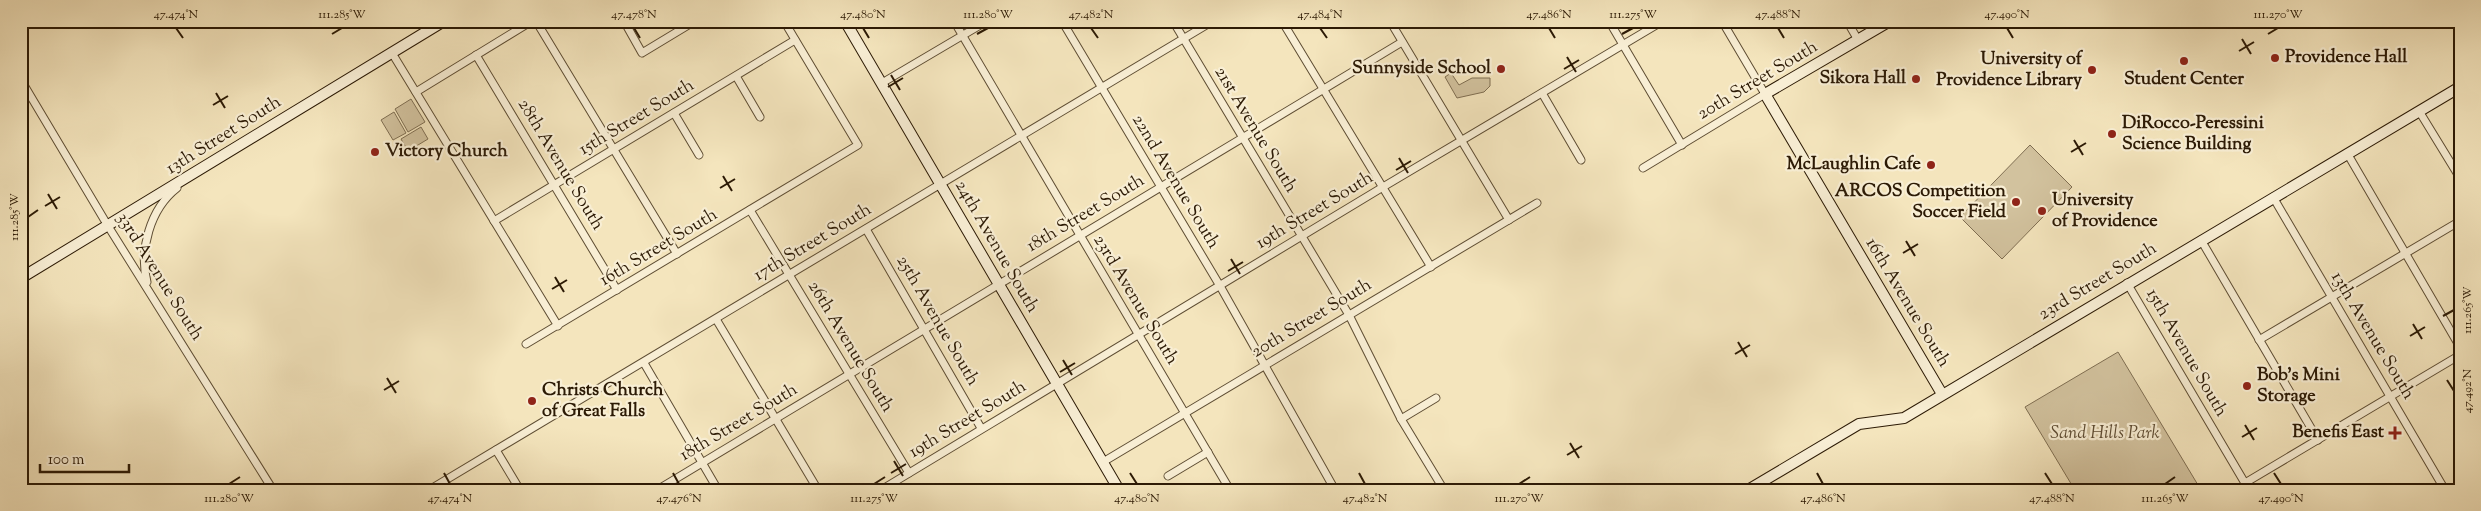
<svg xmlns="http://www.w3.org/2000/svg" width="2481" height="511" font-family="'Sorts Mill Goudy',serif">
	<rect width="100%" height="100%" fill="#f4e5bd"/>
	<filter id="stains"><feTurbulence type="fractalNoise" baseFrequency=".004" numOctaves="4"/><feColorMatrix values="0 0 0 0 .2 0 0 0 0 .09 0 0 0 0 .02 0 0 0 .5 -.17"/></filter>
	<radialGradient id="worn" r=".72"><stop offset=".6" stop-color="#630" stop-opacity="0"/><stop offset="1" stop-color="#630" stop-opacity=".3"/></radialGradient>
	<g fill="#d2c29e" stroke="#7f6e52">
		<polygon points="1451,73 1459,85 1472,78 1490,78 1490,86 1484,92 1457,98 1445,77"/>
		<polygon points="411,99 425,122 408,132 395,109"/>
		<polygon points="394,112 406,133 393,140 381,120"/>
		<polygon points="421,127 428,139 408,151 401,139"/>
		<polygon points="2030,145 2072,187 2002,259 1960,217"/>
		<polygon points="2118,352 2201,490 2069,490 2073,487 2025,407"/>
	</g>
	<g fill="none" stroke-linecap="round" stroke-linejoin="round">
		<g stroke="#5e4d33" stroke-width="9">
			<g id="street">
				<polyline points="536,21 677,254"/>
				<polyline points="624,21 642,53 695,21"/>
				<polyline points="954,21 1230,490"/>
				<polyline points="1062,21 1220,286 1335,490"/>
				<polyline points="1173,21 1349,315 1401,419 1444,490"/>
				<polyline points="1282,21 1431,267"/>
				<polyline points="1390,21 1509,220"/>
				<polyline points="1609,21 1682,145"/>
				<polyline points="1847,21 1858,40"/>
				<polyline points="392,53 558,326"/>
				<polyline points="476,55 617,290"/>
				<polyline points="736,76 760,117"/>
				<polyline points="21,80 108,226 273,490"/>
				<polyline points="882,83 987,21"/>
				<polyline points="416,92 532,21"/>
				<polyline points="1542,93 1581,160"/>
				<polyline points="2419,111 2460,178"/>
				<polyline points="674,113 699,155"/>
				<polyline points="2347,153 2460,347"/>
				<polyline points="1643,168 1765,94 1722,21"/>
				<polyline points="2273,197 2445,490"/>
				<polyline points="750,210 909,473"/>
				<polyline points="494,221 795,40"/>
				<polyline points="866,229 981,428"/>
				<polyline points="2201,240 2318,440"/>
				<path d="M 147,282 C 139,250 150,209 177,188"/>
				<polyline points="2127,283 2249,490"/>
				<polyline points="716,319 818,490"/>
				<polyline points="2259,340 2460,221"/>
				<polyline points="526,344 858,145 784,21"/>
				<polyline points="644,363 718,490"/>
				<polyline points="1401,419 1436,398"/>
				<polyline points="496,450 520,490"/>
				<polyline points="1103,462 1537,203"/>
				<polyline points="1168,476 1208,452"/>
				<polyline points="2245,483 2460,355"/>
				<polyline points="429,490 1213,21"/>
				<polyline points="657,490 1402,42"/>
				<polyline points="881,490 1383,187 1663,21"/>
			</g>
		</g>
		<g stroke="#2c1a05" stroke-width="12">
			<g id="secondary">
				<polyline points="845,21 1119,490"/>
				<polyline points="1890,21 1765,94 1942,394"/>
				<polyline points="21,278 444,21"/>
				<polyline points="1748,490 1859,424 1904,418 2460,87"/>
			</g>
		</g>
		<use href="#street" stroke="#f8eed4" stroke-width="7"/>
		<use href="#secondary" stroke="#f8eed4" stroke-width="10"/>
	</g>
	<path fill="none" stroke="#2c1a05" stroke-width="2" d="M 176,28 L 183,38M 634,28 L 640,38M 863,28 L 869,38M 1091,28 L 1098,38M 1320,28 L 1327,38M 1549,28 L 1555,38M 1778,28 L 1784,38M 2007,28 L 2013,38M 332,34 L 342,28M 977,34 L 988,28M 1622,34 L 1633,28M 2268,34 L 2278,28M 2242,39 L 2251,54M 2239,51 L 2254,42M 1567,57 L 1576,72M 1564,69 L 1579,60M 891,75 L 900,90M 888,87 L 903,78M 216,93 L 225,108M 213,105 L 228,96M 2074,140 L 2083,155M 2071,152 L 2086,143M 1399,158 L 1408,173M 1396,170 L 1411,161M 723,176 L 732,191M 720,188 L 735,179M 48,194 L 57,209M 45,206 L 60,197M 28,217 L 38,210M 1906,241 L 1915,256M 1903,253 L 1918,244M 1231,259 L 1240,274M 1228,271 L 1243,262M 555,277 L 564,292M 552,289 L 567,280M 2443,316 L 2454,310M 2413,324 L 2422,339M 2410,336 L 2425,327M 1738,342 L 1747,357M 1735,354 L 1750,345M 1063,360 L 1072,375M 1060,372 L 1075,363M 387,378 L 396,393M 2447,380 L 2454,391M 384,390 L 399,381M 2245,425 L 2254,440M 2242,437 L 2257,428M 1570,443 L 1579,458M 1567,455 L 1582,446M 894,461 L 903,476M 444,473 L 450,484M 673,473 L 679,484M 891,473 L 906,464M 1130,473 L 1137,484M 1359,473 L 1365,484M 1817,473 L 1823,484M 2045,473 L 2052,484M 2274,473 L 2281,484M 229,484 L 240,477M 874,484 L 885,477M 1519,484 L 1530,477M 2165,484 L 2175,477"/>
	<g fill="#8f2418" stroke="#f8eed4" stroke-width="2">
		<circle cx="2275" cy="58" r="5"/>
		<circle cx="2184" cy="61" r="5"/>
		<circle cx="1501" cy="69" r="5"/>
		<circle cx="2092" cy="70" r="5"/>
		<circle cx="1916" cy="79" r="5"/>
		<circle cx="2112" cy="134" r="5"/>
		<circle cx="375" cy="152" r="5"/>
		<circle cx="1931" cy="165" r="5"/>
		<circle cx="2016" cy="202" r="5"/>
		<circle cx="2042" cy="211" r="5"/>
		<circle cx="2247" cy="386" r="5"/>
		<circle cx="532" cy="401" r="5"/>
		<path d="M2392.5 425.5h5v5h5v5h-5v5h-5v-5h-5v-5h5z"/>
	</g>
	<g text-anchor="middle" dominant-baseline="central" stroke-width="4.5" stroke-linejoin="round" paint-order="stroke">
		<g font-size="18" font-weight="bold" fill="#2c1a05" stroke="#f8eed4" text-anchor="start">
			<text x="2285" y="58">Providence Hall</text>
			<text x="2082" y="60" text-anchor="end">University of<tspan x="2082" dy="21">Providence Library</tspan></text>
			<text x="1491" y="69" text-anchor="end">Sunnyside School</text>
			<text x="1906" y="79" text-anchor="end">Sikora Hall</text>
			<text x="2184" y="80" text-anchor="middle">Student Center</text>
			<text x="2122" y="124">DiRocco-Peressini<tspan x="2122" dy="21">Science Building</tspan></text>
			<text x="385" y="152">Victory Church</text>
			<text x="1921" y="165" text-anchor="end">McLaughlin Cafe</text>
			<text x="2006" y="192" text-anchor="end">ARCOS Competition<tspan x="2006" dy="21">Soccer Field</tspan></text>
			<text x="2052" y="201">University<tspan x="2052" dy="21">of Providence</tspan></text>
			<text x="2257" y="376">Bob's Mini<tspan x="2257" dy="21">Storage</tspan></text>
			<text x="542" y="391">Christs Church<tspan x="542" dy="21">of Great Falls</tspan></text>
			<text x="2384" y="433" text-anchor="end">Benefis East</text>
		</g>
		<g font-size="18" fill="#2c1a05" stroke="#f8eed4">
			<text transform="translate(1758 81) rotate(-31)">20th Street South</text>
			<text transform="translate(637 118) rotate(-31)">15th Street South</text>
			<text transform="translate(1255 130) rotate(59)">21st Avenue South</text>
			<text transform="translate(224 136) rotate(-32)">13th Street South</text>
			<text transform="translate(560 165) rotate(59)">28th Avenue South</text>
			<text transform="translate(1175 182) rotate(59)">22nd Avenue South</text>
			<text transform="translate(1315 211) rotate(-31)">19th Street South</text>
			<text transform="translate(1086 214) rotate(-31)">18th Street South</text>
			<text transform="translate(813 243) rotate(-31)">17th Street South</text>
			<text transform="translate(996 247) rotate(60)">24th Avenue South</text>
			<text transform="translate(659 248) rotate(-31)">16th Street South</text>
			<text transform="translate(159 277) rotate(58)">33rd Avenue South</text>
			<text transform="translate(2098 282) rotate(-31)">23rd Street South</text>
			<text transform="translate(1135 300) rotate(59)">23rd Avenue South</text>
			<text transform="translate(1907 303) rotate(59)">16th Avenue South</text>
			<text transform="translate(1312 319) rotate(-31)">20th Street South</text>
			<text transform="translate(937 321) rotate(60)">25th Avenue South</text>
			<text transform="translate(2372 336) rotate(59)">13th Avenue South</text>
			<text transform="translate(850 347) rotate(59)">26th Avenue South</text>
			<text transform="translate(2186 353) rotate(60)">15th Avenue South</text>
			<text transform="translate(968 420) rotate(-31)">19th Street South</text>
			<text transform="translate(739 423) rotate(-31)">18th Street South</text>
		</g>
		<g font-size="18" font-style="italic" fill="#5e4c33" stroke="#f8eed4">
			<text x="2105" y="434">Sand Hills Park</text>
		</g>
	</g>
	<rect width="2481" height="511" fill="none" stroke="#f4e5bd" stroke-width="55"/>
	<path d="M40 464v8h89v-8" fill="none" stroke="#2c1a05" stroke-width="2.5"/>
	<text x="48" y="464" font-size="15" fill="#2c1a05" stroke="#f8eed4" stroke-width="4" paint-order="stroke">100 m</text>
	<rect x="28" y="28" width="2426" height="456" fill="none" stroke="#2c1a05" stroke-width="2"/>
	<g font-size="12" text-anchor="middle" fill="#2c1a05">
		<text x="176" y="18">47.474°N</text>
		<text x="342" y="18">111.285°W</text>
		<text x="634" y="18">47.478°N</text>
		<text x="863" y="18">47.480°N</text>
		<text x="988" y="18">111.280°W</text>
		<text x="1091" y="18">47.482°N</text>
		<text x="1320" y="18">47.484°N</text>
		<text x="1549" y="18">47.486°N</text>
		<text x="1633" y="18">111.275°W</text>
		<text x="1778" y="18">47.488°N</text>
		<text x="2007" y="18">47.490°N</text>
		<text x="2278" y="18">111.270°W</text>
		<text transform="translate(14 217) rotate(-90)" y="4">111.285°W</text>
		<text transform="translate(2467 310) rotate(-90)" y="4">111.265°W</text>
		<text transform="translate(2467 391) rotate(-90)" y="4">47.492°N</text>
		<text x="229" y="502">111.280°W</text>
		<text x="450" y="502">47.474°N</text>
		<text x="679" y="502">47.476°N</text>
		<text x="874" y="502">111.275°W</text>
		<text x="1137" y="502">47.480°N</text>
		<text x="1365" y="502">47.482°N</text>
		<text x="1519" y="502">111.270°W</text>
		<text x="1823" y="502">47.486°N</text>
		<text x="2052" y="502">47.488°N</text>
		<text x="2165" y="502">111.265°W</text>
		<text x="2281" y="502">47.490°N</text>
	</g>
	<rect width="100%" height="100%" filter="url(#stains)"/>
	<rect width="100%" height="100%" fill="url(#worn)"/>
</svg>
